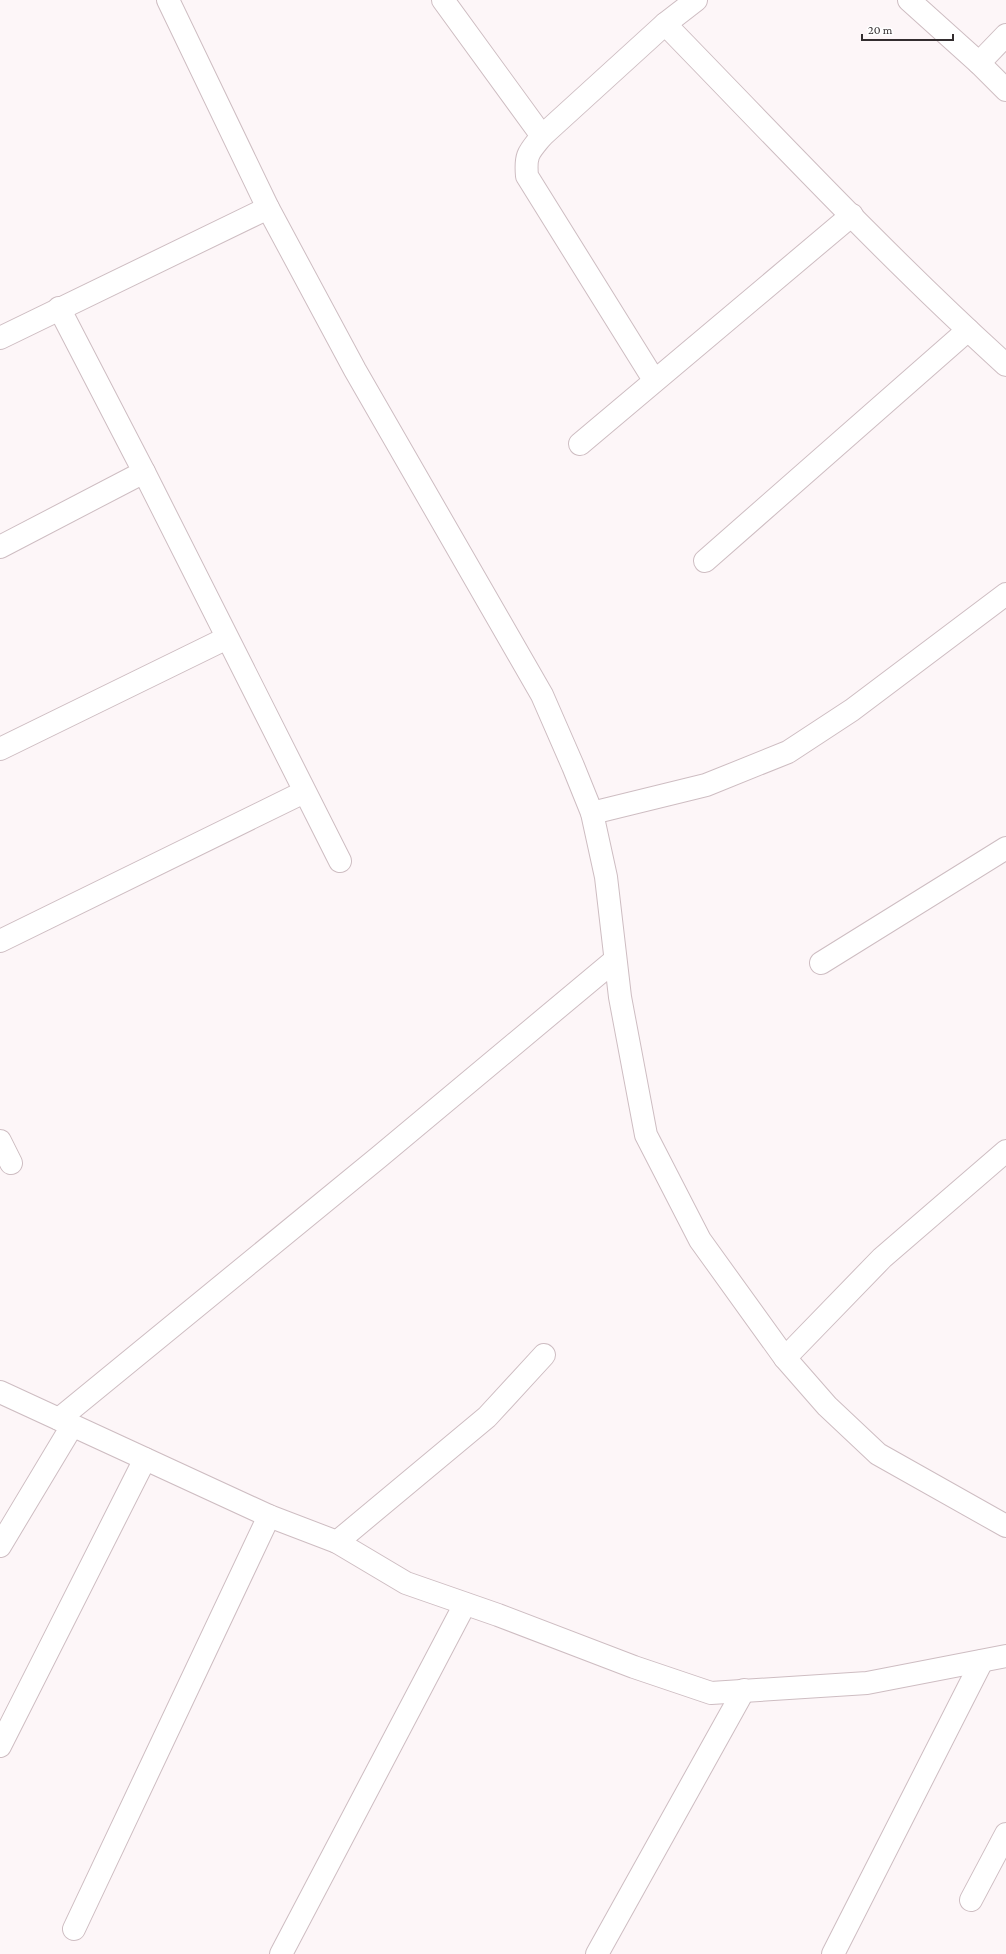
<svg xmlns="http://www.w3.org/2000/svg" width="1006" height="1954" font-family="'Crimson Pro',serif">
	<rect width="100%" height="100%" fill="#fdf6f8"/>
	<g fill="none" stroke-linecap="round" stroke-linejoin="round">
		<g stroke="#cebdc2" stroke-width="24">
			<g id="minor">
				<polyline points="168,0 268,208 355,370 542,695 573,766 592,813 606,877 620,997 646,1135 700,1240 785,1358 827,1406 878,1454 1006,1526"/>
				<polyline points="443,0 542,136"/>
				<polyline points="909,0 979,63 1006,90"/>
				<path d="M 665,24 C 777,139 887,257 1006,365"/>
				<polyline points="979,63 1006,35"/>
				<polyline points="0,338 268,208"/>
				<path d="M 654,380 L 527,176 C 525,154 529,152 542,136 L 665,24 L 696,0"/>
				<polyline points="580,444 852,215"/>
				<polyline points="144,472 340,861"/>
				<polyline points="0,547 144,472 59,308"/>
				<polyline points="705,561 968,330"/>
				<polyline points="0,749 227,638"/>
				<polyline points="592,813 706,785 788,752 852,710 1006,594"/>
				<polyline points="0,941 304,792"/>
				<polyline points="821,963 1006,848"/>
				<polyline points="0,1141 11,1163"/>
				<polyline points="785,1358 882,1258 1006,1151"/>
				<polyline points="0,1392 269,1516 337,1542 406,1583 498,1615 634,1667 711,1693 867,1683 1006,1656"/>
				<polyline points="59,1419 379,1157 615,960"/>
				<polyline points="337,1542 487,1417 544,1355"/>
				<polyline points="0,1546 72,1426"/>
				<polyline points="0,1746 145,1459"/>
				<polyline points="971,1900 1006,1834"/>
				<polyline points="74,1929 269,1516"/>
				<polyline points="281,1954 465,1604"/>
				<polyline points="597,1954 744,1690"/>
				<polyline points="833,1954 982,1661"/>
			</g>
		</g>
		<use href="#minor" stroke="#fff" stroke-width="22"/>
	</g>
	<path d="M862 34v6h91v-6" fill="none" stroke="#332d2f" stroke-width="2"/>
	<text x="868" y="34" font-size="12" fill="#332d2f" stroke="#ffffff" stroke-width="3" paint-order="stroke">20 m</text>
</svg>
